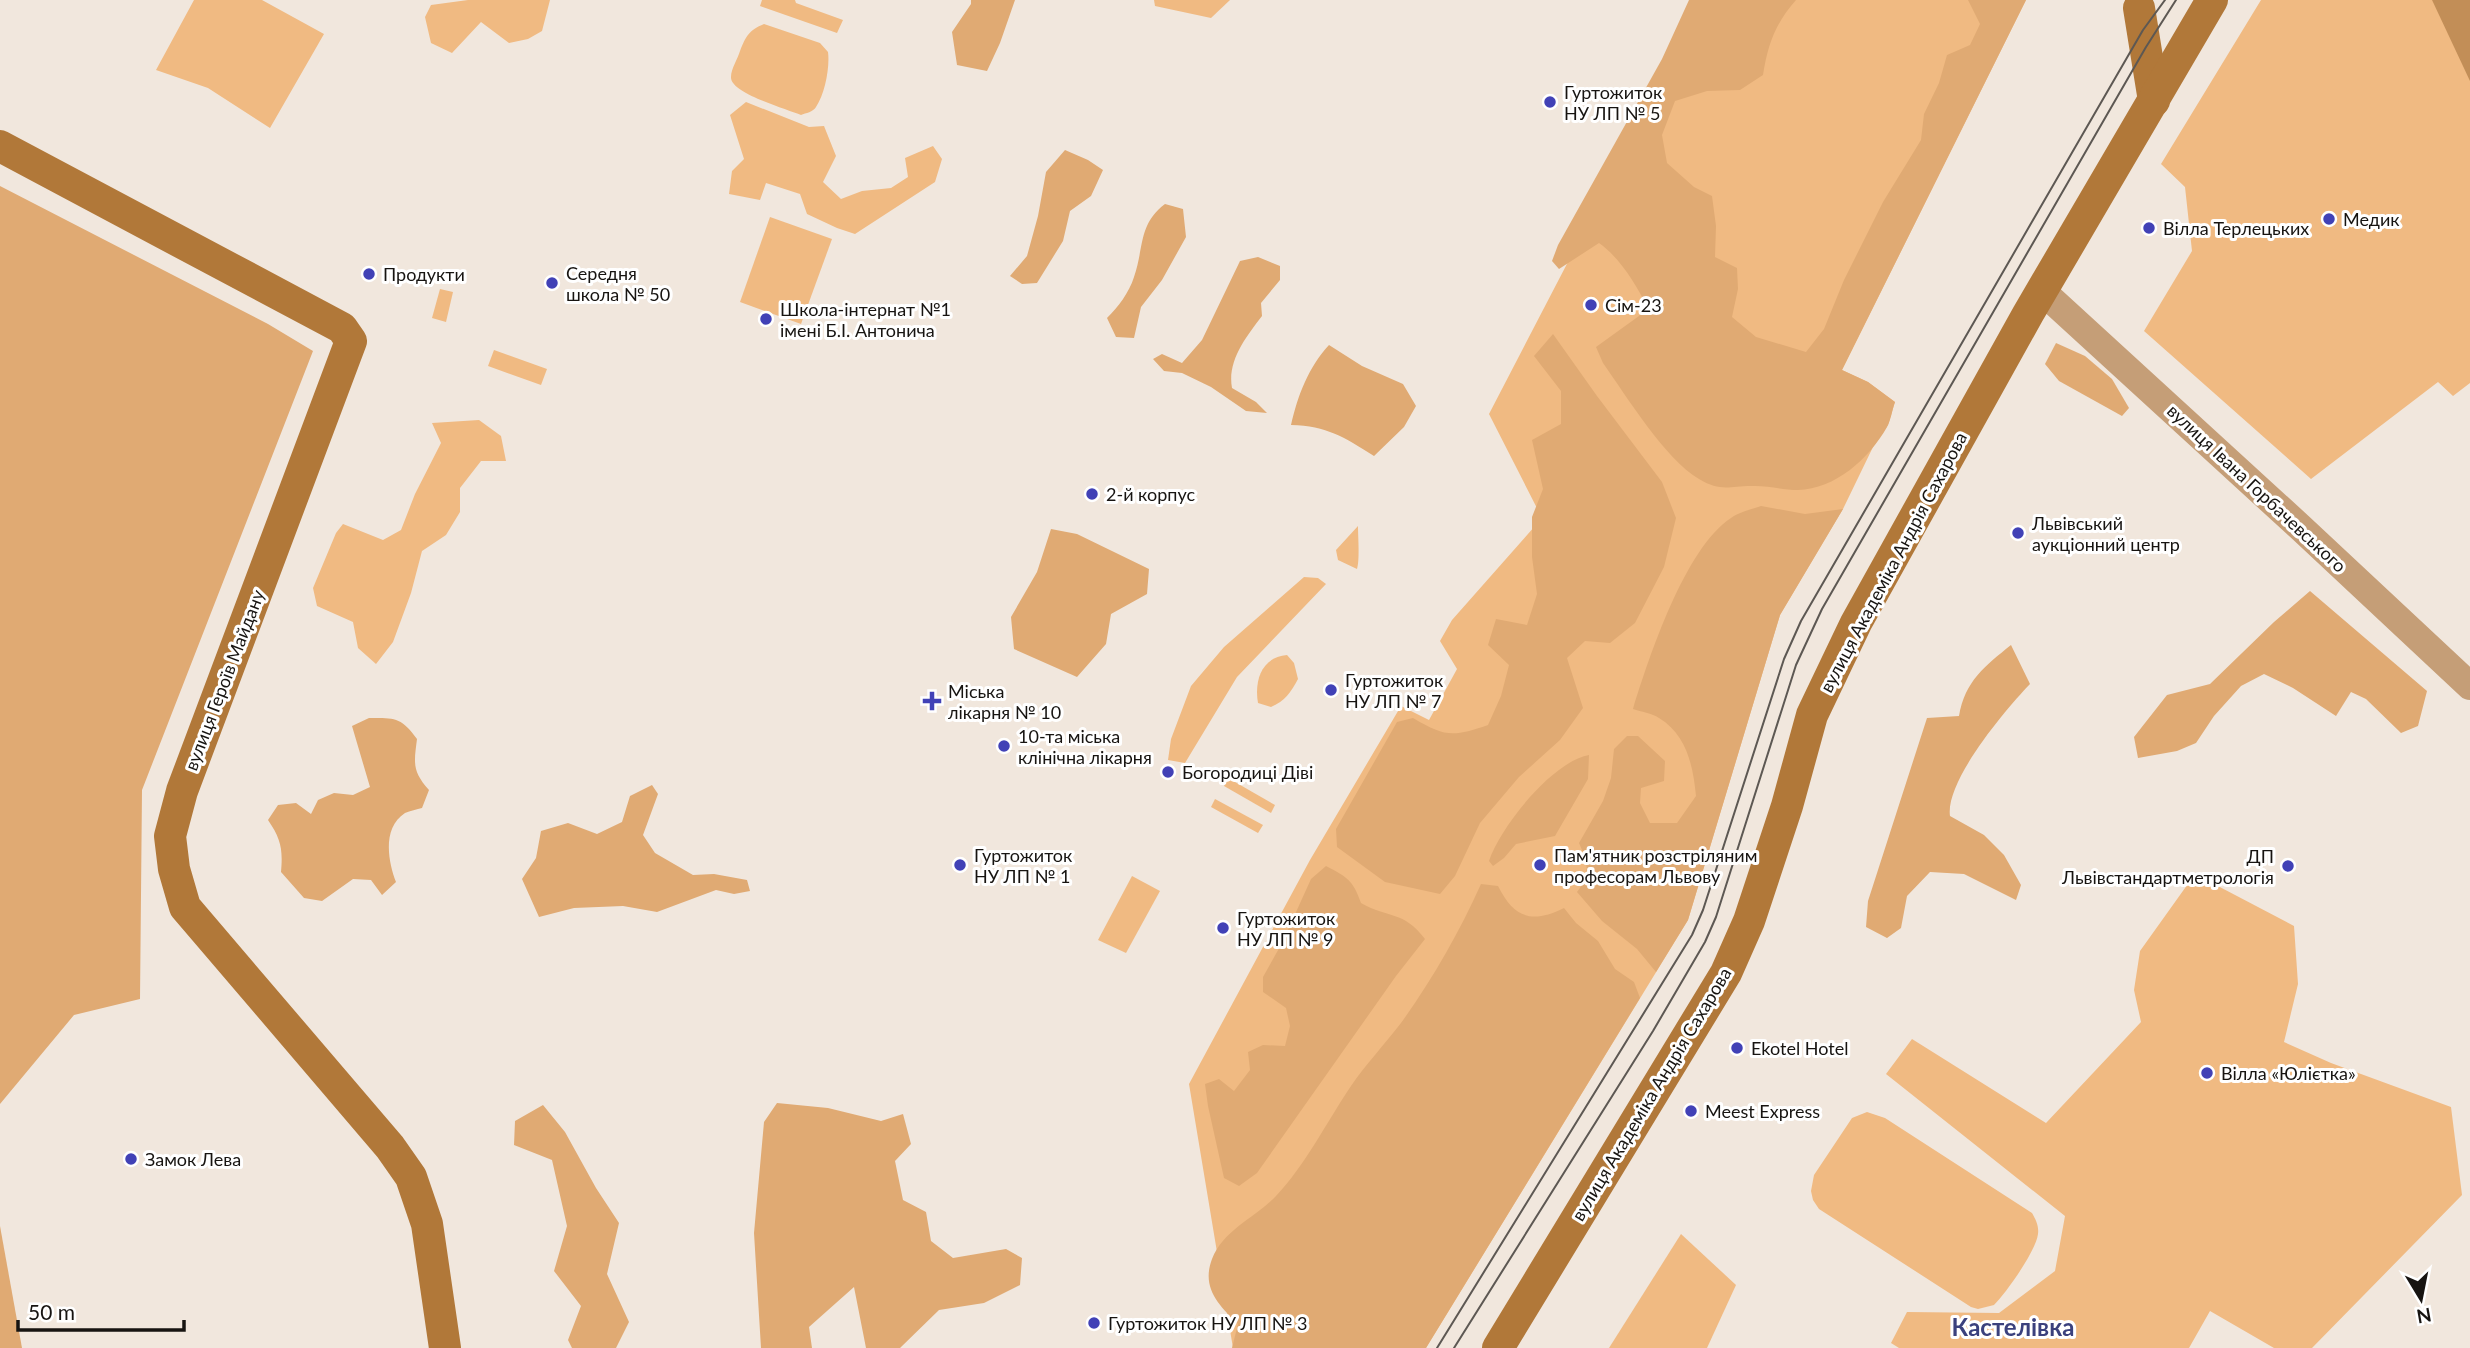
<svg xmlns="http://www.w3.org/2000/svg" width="2470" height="1348" font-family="Lato,sans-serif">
	<rect width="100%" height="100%" fill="#f1e7dd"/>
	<g fill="#f0ba82">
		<polygon points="194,0 262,0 324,34 270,128 208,88 156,70"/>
		<polygon points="468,0 550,0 542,31 528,39 509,43 481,22 452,53 431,43 425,17 431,5"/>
		<polygon points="762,0 795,0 796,3 843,20 837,33 760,6"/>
		<polygon points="1154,0 1230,0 1211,18 1155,6"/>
		<polygon points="1704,0 2026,0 1842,370 1868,382 1895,402 1888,425 1873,447 1843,509 1780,615 1688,920 1426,1348 1233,1348 1189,1084 1310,860 1401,706 1429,720 1457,669 1440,641 1452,620 1542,518 1489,414"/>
		<polygon points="2261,0 2470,0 2470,383 2453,396 2438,382 2311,479 2144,331 2192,251 2185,187 2161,164"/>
		<path d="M 764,24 L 820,43 L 828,52 C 830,67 825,94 816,107 C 813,112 806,113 801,115 C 787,109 730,93 731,77 C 731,69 738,58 740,51 C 746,36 749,30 764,24 Z"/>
		<polygon points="746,102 809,127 824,126 836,156 823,182 841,199 862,191 891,188 908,177 905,158 933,146 942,159 935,182 855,234 837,228 807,214 800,194 766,183 760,200 729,194 732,171 744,159 730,115"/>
		<polygon points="770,217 832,239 801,324 740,302"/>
		<polygon points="440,289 453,292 446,322 432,318"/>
		<polygon points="494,350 547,369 541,385 488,366"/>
		<polygon points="479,420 501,436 506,461 481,461 460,488 460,512 446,535 422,551 411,593 393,642 376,664 358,648 353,622 317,606 313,588 336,533 343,524 383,540 401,530 415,494 441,443 432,423"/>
		<path d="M 1358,526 C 1358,537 1360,560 1357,569 L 1338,560 L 1336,550 Z"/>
		<polygon points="1304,577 1318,578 1326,584 1237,677 1185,763 1168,760 1171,739 1191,686 1224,647"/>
		<path d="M 1287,655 L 1294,663 L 1298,679 C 1291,692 1285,701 1271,707 L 1258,703 C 1254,680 1262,657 1287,655 Z"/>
		<polygon points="1228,778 1275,805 1271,813 1224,786"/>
		<polygon points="1215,799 1263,825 1258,833 1211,807"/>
		<polygon points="2195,874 2294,926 2298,984 2284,1042 2331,1063 2451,1107 2462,1195 2312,1348 2274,1348 2210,1311 2189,1348 1899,1348 1891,1343 1907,1312 1999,1313 2055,1271 2065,1216 1886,1074 1912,1039 2046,1123 2141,1022 2134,990 2140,951"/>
		<polygon points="1132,876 1160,891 1126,953 1098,940"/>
		<path d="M 1867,1112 L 1885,1118 L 2032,1213 C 2036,1220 2039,1226 2038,1234 C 2036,1251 2006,1293 1994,1305 L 1978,1309 L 1971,1307 L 1819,1209 L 1813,1200 L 1811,1191 L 1814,1175 L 1852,1118 Z"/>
		<polygon points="1681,1234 1736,1285 1707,1348 1609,1348"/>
	</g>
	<g fill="#e0aa73">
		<polygon points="971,0 1015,0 1000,43 987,71 957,65 952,32 971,4"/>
		<path d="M 1689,0 L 1796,0 C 1775,24 1768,44 1763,75 L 1740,90 L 1707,91 L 1675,101 L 1662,135 L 1667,163 L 1694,187 L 1712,196 L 1716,226 L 1715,257 L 1737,268 L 1738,289 L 1732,317 L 1756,337 L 1806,352 L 1824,329 L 1844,280 L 1883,202 L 1921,140 L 1924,114 L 1939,83 L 1947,55 L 1970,45 L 1980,24 L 1968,0 L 2026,0 L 1842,370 L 1868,382 L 1895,402 C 1892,410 1891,420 1887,427 C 1869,459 1835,489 1798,490 C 1784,490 1769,486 1755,486 C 1731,485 1722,493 1699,479 C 1665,459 1627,397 1603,363 L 1596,347 L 1639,316 L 1647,307 C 1637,285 1619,257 1599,243 L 1559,269 L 1552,261 L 1558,245 L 1662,59 Z"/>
		<polygon points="1065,150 1088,160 1103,170 1091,196 1070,211 1063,241 1037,283 1022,284 1010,276 1027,256 1038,216 1046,172"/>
		<polygon points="0,186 268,324 313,351 142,790 140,999 74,1015 0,1104"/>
		<path d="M 1165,204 L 1183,209 L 1186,237 L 1162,280 L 1141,307 L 1134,338 L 1116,337 L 1107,318 C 1118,307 1129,293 1134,277 C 1144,249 1138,224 1165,204 Z"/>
		<path d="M 1258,257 L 1280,266 L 1280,280 L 1261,303 L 1262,316 C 1246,337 1227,361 1232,388 L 1256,402 L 1267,413 L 1246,411 L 1211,387 L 1182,373 L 1164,371 L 1153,359 L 1162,354 L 1182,363 L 1202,340 L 1240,261 Z"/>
		<path d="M 1553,334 L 1597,396 L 1662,482 L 1676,518 L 1664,567 L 1635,623 L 1610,643 L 1585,641 L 1567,658 L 1583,708 L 1560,740 L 1519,777 L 1480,823 L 1455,876 L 1440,894 L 1385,882 L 1337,847 L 1336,829 L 1397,722 L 1413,718 C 1445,737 1453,737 1488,725 L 1501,696 L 1509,665 L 1488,645 L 1496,619 L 1527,625 L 1537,594 L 1532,557 L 1532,517 L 1543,489 L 1532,440 L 1561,424 L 1561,391 L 1534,356 Z"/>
		<polygon points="2056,343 2085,356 2112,379 2129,408 2122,416 2059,381 2045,364"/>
		<path d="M 1329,345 L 1362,366 L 1403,384 L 1416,406 L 1404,427 L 1374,456 C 1344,437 1327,426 1291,425 C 1298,395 1308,368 1329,345 Z"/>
		<path d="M 1761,506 L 1805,514 L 1843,509 L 1780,615 L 1688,920 L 1656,972 L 1637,949 L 1602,921 L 1577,892 C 1591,874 1588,863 1579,843 L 1603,801 L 1611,778 L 1614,749 L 1627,736 L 1638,736 L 1665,761 L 1664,781 L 1641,788 L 1640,803 L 1650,823 L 1677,823 L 1696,796 C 1693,766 1687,735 1659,718 C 1652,713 1641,712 1633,709 C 1649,657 1685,548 1731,518 C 1739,512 1752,509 1761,506 Z"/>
		<polygon points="1051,529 1077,534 1149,569 1147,594 1111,614 1106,644 1077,677 1014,649 1011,617 1037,572"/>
		<polygon points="2310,591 2427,691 2418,726 2401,733 2366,699 2351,692 2336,716 2293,688 2264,674 2241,686 2214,716 2196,743 2177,751 2138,758 2134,737 2167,695 2210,684 2274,622"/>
		<path d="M 2011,645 L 2030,684 C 2006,709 1945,781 1950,816 L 1984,835 L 2004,855 L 2021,885 L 2016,900 L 1964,874 L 1930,872 L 1907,896 L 1901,928 L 1887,938 L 1866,927 L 1868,901 L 1927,718 L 1959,716 C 1965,681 1985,666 2011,645 Z"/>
		<path d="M 369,718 C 395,718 401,717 417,739 C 414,763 412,771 429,790 L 422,808 C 417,809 410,811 405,813 C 382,828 388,861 396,882 L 382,895 L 371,880 L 353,879 L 322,901 L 304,898 L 281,872 C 283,849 281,839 268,820 L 278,805 L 296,803 L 311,814 L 318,800 L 334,793 L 353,795 L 370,787 L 352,726 Z"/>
		<path d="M 1589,755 L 1588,779 L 1555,836 L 1516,844 L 1504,858 L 1493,866 L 1489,861 C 1500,827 1553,761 1589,755 Z"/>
		<polygon points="652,785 658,794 643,835 655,853 693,875 714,874 747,880 750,891 734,894 716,890 657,912 623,906 574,908 539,917 522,879 536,858 541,831 568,823 597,834 622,822 630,796"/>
		<path d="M 1326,866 C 1347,877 1353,880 1361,903 C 1389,919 1403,910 1425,939 L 1396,976 L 1257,1173 L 1239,1186 L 1224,1178 L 1208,1106 L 1205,1084 L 1219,1079 L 1234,1091 L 1250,1070 L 1248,1052 L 1263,1045 L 1285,1046 L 1290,1026 L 1286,1008 L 1263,992 L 1263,977 L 1282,943 L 1311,879 Z"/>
		<path d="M 1481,884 L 1498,886 C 1514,918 1532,924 1564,908 L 1576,923 L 1598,941 L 1615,969 L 1634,982 L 1640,998 L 1426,1348 L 1232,1348 L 1238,1324 C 1219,1305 1201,1288 1212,1259 C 1224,1229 1255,1218 1276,1196 C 1304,1167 1328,1120 1351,1086 C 1366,1064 1385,1044 1401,1023 C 1432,980 1459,933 1481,884 Z"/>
		<polygon points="777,1103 828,1108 881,1121 903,1114 911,1144 895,1161 903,1200 926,1212 931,1241 953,1258 1006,1249 1022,1258 1020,1285 984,1303 939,1310 900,1348 866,1348 854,1287 809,1327 812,1348 761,1348 754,1233 764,1122"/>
		<polygon points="543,1105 565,1132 596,1188 619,1223 607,1274 629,1322 616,1348 572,1348 568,1340 581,1306 554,1271 567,1226 552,1160 514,1145 515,1121"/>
		<polygon points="0,1226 22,1348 0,1348"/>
	</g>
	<polygon fill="#c28e57" points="2432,0 2470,0 2470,81"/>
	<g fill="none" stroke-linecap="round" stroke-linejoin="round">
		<polyline stroke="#c59e77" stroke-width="28" points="2042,291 2301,528 2470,686"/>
		<g stroke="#b17839" stroke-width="32">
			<polyline points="2139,8 2154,101"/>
			<polyline points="0,146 342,328 351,341 182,791 170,836 174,869 185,907 390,1147 411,1177 427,1224 445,1348"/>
			<polyline points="1498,1348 1726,973 1749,921 1787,806 1812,715 1856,623 2028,314 2212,0"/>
		</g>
		<g stroke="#5d5853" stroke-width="2">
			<polyline points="1437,1348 1692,935 1703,910 1784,659 1801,621 2143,30 2165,0"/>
			<polyline points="1454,1348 1653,1031 1705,942 1716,917 1796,665 1822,609 2146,47 2176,0"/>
		</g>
	</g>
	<g fill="#4141b6" stroke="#fff" stroke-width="2.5">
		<circle cx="1550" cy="102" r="7"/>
		<circle cx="2329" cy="219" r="7"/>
		<circle cx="2149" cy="228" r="7"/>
		<circle cx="369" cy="274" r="7"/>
		<circle cx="552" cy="283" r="7"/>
		<circle cx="1591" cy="305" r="7"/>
		<circle cx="766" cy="319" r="7"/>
		<circle cx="1092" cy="494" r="7"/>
		<circle cx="2018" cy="533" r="7"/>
		<circle cx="1331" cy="690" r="7"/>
		<path d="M928.5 690.5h7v7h7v7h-7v7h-7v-7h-7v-7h7z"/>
		<circle cx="1004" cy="746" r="7"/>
		<circle cx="1168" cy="772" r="7"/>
		<circle cx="960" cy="865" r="7"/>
		<circle cx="1540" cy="865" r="7"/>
		<circle cx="2288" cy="866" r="7"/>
		<circle cx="1223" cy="928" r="7"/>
		<circle cx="1737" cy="1048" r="7"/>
		<circle cx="2207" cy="1073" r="7"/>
		<circle cx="1691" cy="1111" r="7"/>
		<circle cx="131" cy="1159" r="7"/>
		<circle cx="1094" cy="1323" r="7"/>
	</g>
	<g text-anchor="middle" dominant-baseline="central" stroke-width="6" stroke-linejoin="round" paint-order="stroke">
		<g font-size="18" fill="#171411" stroke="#fff" text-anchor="start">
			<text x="1564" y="92">Гуртожиток<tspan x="1564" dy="21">НУ ЛП № 5</tspan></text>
			<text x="2343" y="219">Медик</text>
			<text x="2163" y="228">Вілла Терлецьких</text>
			<text x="566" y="273">Середня<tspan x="566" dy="21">школа № 50</tspan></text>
			<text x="383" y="274">Продукти</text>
			<text x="1605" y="305">Сім-23</text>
			<text x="780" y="309">Школа-інтернат №1<tspan x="780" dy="21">імені Б.І. Антонича</tspan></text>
			<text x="1106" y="494">2-й корпус</text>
			<text x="2032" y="523">Львівський<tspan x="2032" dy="21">аукціонний центр</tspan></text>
			<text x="1345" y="680">Гуртожиток<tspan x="1345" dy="21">НУ ЛП № 7</tspan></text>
			<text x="948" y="691">Міська<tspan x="948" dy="21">лікарня № 10</tspan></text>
			<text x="1018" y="736">10-та міська<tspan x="1018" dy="21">клінічна лікарня</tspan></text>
			<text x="1182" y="772">Богородиці Діві</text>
			<text x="974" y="855">Гуртожиток<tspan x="974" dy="21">НУ ЛП № 1</tspan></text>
			<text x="1554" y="855">Пам'ятник розстріляним<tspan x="1554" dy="21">професорам Львову</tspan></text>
			<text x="2274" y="856" text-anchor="end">ДП<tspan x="2274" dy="21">Львівстандартметрологія</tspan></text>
			<text x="1237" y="918">Гуртожиток<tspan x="1237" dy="21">НУ ЛП № 9</tspan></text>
			<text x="1751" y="1048">Ekotel Hotel</text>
			<text x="2221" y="1073">Вілла «Юлієтка»</text>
			<text x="1705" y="1111">Meest Express</text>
			<text x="145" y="1159">Замок Лева</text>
			<text x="1108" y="1323">Гуртожиток НУ ЛП № 3</text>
		</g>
		<g font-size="18" fill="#171411" stroke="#fff">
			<text transform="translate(2257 488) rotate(43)">вулиця Івана Горбачевського</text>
			<text transform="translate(1893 562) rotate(-62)">вулиця Академіка Андрія Сахарова</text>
			<text transform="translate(224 680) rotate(-69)">вулиця Героїв Майдану</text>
			<text transform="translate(1651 1094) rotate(-59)">вулиця Академіка Андрія Сахарова</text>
		</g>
		<g font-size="24" font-weight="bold" fill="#3b417d" stroke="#fff">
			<text x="2013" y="1326">Кастелівка</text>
		</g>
	</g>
	<g transform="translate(2421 1299) rotate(170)" stroke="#ffffff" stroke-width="5" paint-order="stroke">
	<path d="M0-5L12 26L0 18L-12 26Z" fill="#171411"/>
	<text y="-10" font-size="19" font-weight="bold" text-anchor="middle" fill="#171411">N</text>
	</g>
	<path d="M18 1320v10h166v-10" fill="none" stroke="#171411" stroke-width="3.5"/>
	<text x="28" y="1320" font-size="21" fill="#171411" stroke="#ffffff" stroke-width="5" paint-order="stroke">50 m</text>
</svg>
